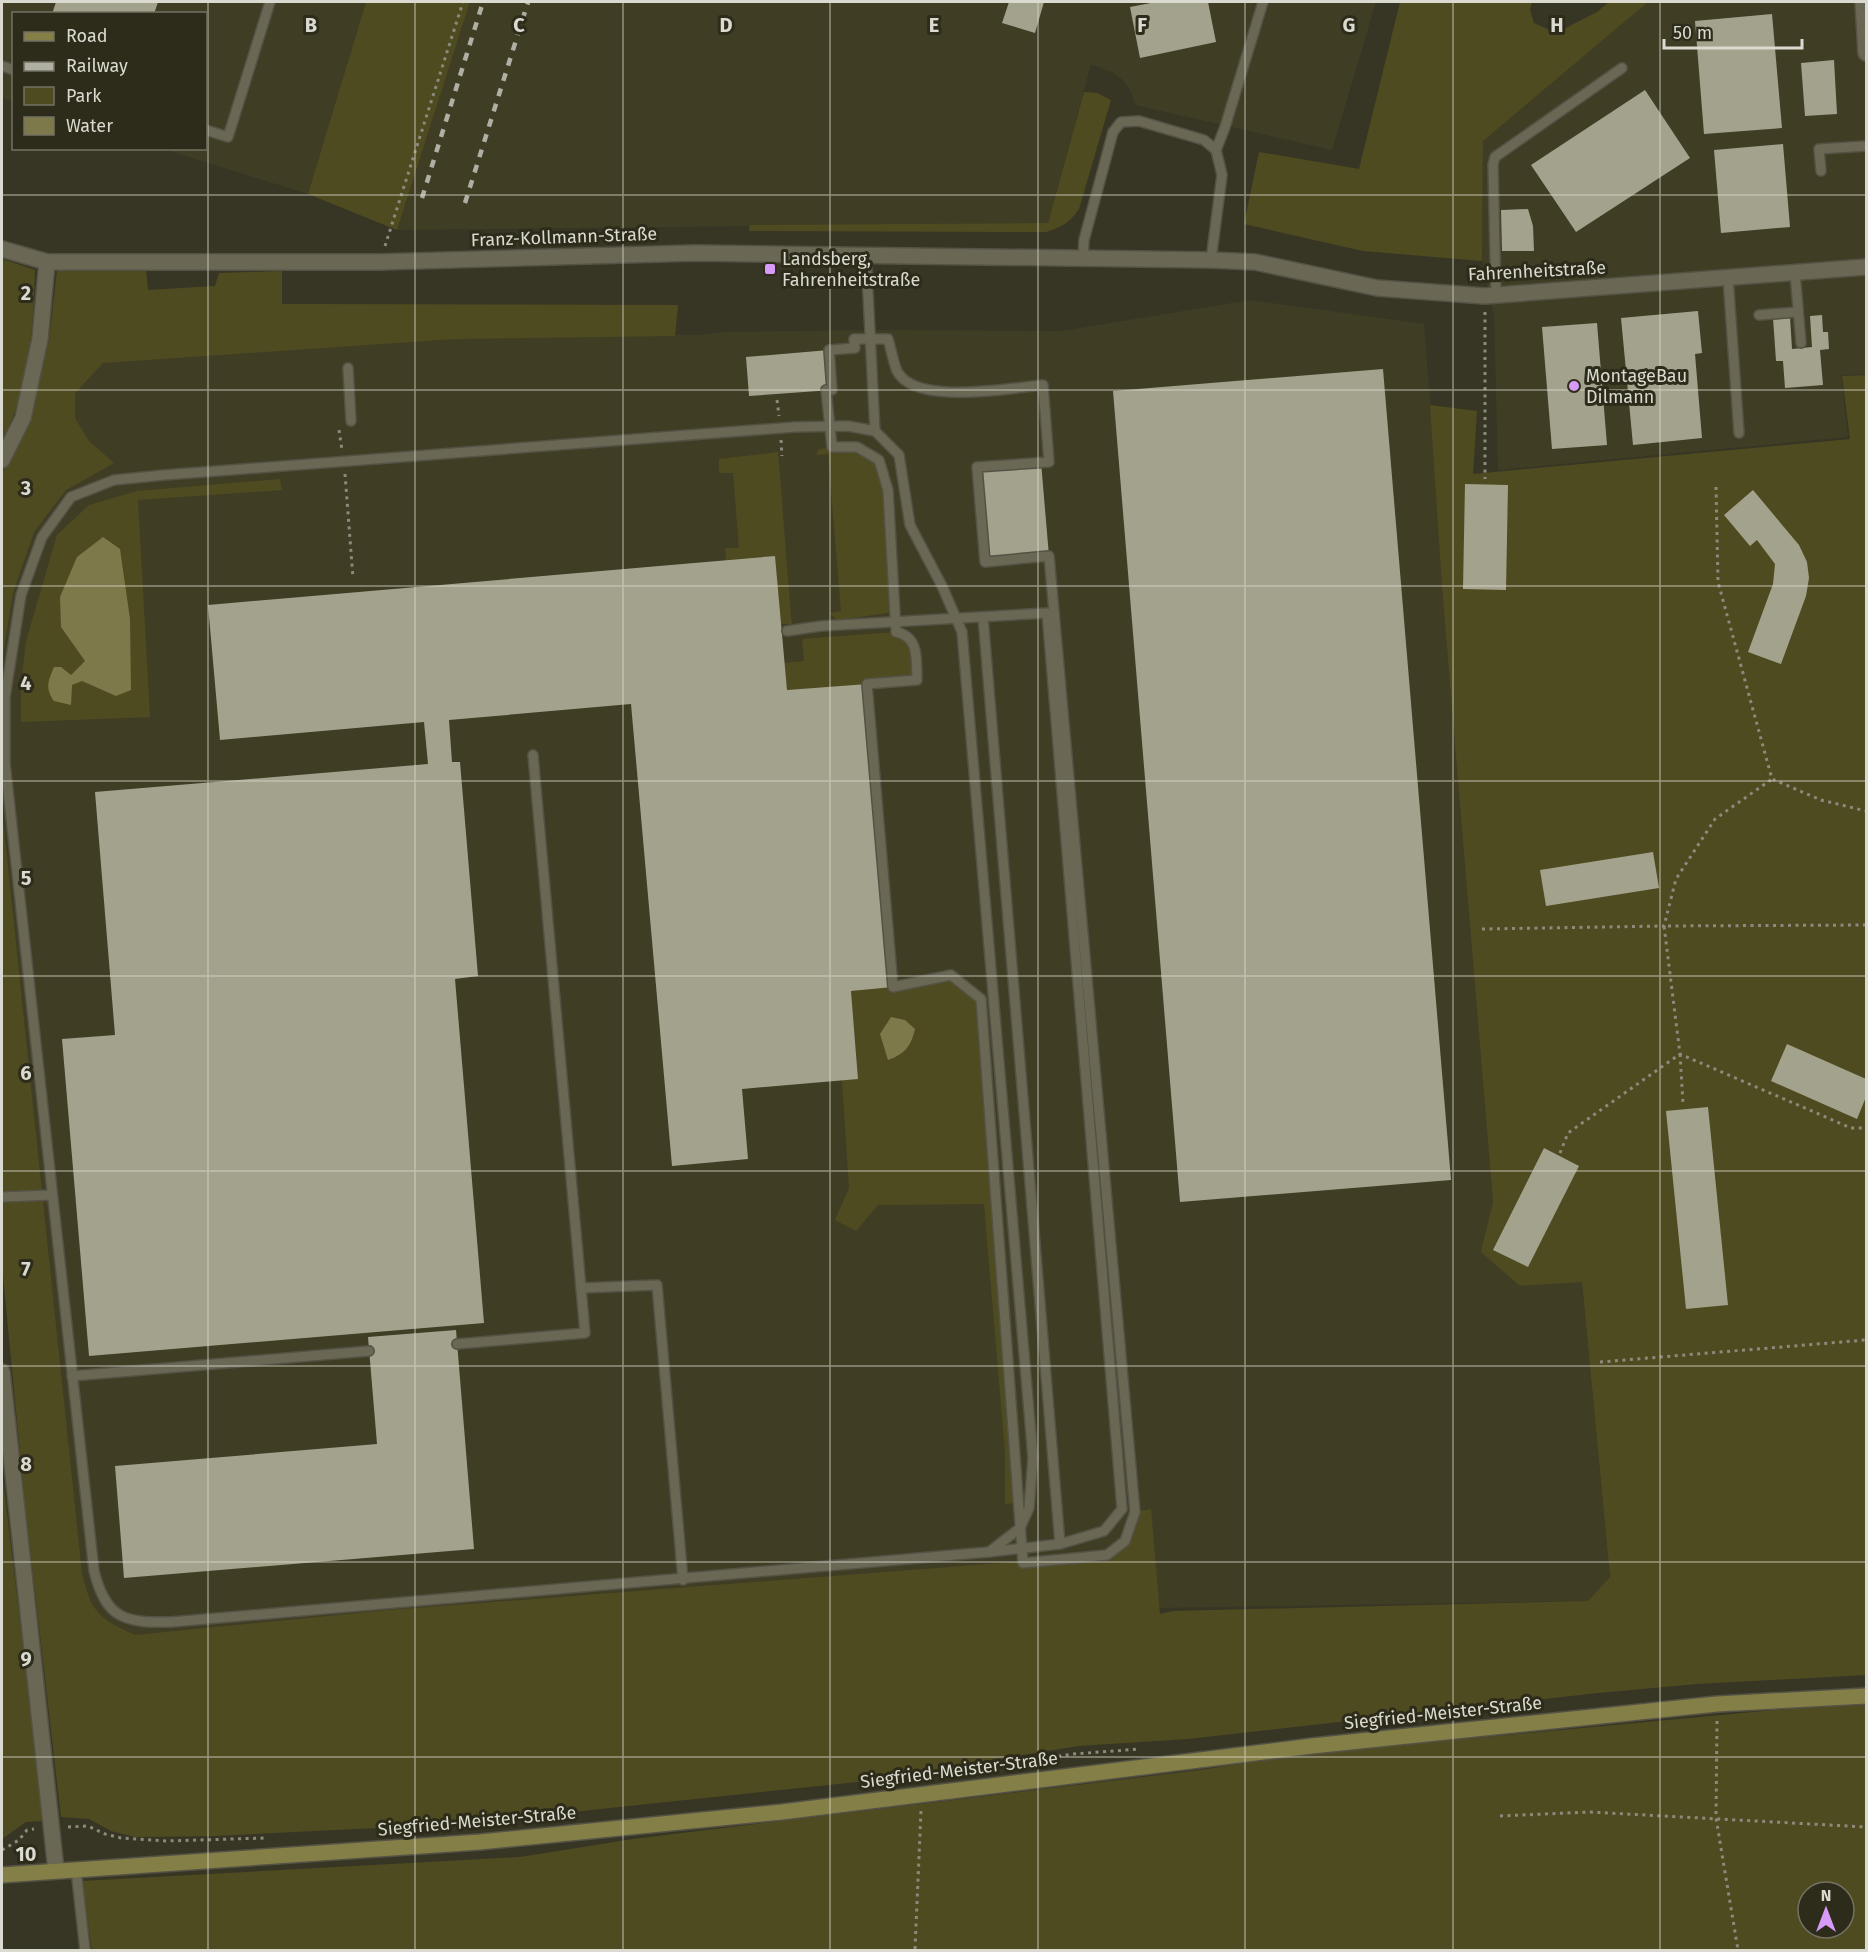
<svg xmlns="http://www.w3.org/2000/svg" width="1868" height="1952" font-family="'Fira Sans',sans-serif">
	<rect width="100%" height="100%" fill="#373625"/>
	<g fill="#403d25">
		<polygon points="2,2 366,2 308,194 163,149 206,148 206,14 14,14 13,102 2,98"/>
		<polygon points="470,2 1376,2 1332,150 1135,105 1132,93 1123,80 1112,72 1091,64 1048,223 397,230"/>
		<polygon points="1648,2 1866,2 1866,374 1841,375 1848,437 1498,470 1494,314 1482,261 1483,141"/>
		<polygon points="1250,300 1424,324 1493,1202 1482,1252 1520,1286 1582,1282 1610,1578 1588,1601 1154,1608 67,1716 2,1069 2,537 68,336 697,335 725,332 869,330 1062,331"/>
	</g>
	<g fill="#4f4b20" fill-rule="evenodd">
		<polygon points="366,2 470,2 397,230 308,194"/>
		<polygon points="1400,2 1532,2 1530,10 1534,23 1556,33 1597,12 1609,2 1648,2 1483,141 1482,261 1363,251 1244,224 1259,152 1359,169"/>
		<path d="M 1084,92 L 1097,93 L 1111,100 L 1079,209 C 1070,223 1061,227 1046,232 L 749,231 L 750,225 L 1048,223 Z"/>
		<path d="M 2,259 L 35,270 C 33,329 30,388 2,441 Z"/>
		<polygon points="146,270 148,290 215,286 219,273 282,271 282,304 678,305 675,336 454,339 103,363 75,393 75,418 89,441 114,463 66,490 34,532 13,593 2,660 2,473 31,417 49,341 57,271"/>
		<path d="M 1866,375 L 1866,1675 L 1697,1684 L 1598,1693 L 1188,1739 L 1078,1746 L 857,1782 L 457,1824 L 213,1836 L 135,1837 L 111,1831 L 89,1819 L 61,1817 L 25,1504 L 2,1265 L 2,810 L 82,1574 C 92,1613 98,1618 135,1635 L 389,1610 L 1107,1555 L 1125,1541 L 1135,1512 L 1151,1509 L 1160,1614 L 1173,1611 L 1588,1601 L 1610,1577 L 1582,1282 L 1520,1286 L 1481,1252 L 1493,1202 L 1442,585 L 1430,405 L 1477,411 L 1473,474 L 1850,439 L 1842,376 Z"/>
		<polygon points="832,447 857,447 879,460 888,490 894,603 888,613 838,620 829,613 841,611 828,454 816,455 819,449"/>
		<polygon points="778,452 791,616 792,624 781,624 775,556 726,560 725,548 739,548 733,473 719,473 719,459"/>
		<polygon points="280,479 282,490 138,500 150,717 21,722 21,686 26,641 57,535 89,505 137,491"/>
		<polygon points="896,632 915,645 917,680 787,690 784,663 804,661 802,639"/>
		<polygon points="951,975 981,999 1019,1503 1005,1504 1005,1452 984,1204 878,1205 856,1231 835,1220 849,1188 842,1080 858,1078 851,991 893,987"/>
		<polygon points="2,1471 44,1821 26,1822 2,1839"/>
		<path d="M 1866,1705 L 1866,1950 L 92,1950 L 82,1881 L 520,1857 L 633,1839 L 1200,1770 L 1315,1753 L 1817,1706 ZM 1808,1892 L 1844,1892 L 1844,1928 L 1808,1928 Z"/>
	</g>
	<g fill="#7d794a">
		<path d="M 103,537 L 120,549 L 130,619 L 131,690 L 116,696 L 82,681 L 72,685 L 71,705 L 54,701 C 45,688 48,681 54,667 L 61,667 L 71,675 L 85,661 L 61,627 L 60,597 L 77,557 Z"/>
		<path d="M 891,1017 L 905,1020 L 915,1029 C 911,1046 905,1054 888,1060 L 880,1034 Z"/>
	</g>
	<g fill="#a3a28d">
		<polygon points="56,2 158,2 154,14 52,14"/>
		<polygon points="1009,2 1044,2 1035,33 1002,23"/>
		<polygon points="1156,2 1208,2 1216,42 1140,58 1130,7"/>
		<polygon points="1772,14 1782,128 1704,134 1695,21"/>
		<polygon points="1834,60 1837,114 1805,116 1801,63"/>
		<polygon points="1645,90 1690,158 1576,232 1531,165"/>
		<polygon points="1783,144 1790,227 1721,233 1714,150"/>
		<polygon points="1528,209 1533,226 1534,251 1502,251 1501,210"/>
		<polygon points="1698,311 1702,353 1695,354 1702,438 1633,445 1621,318"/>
		<polygon points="1822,315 1823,332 1828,332 1829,349 1820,350 1823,385 1785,388 1783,361 1776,361 1773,318 1790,317 1792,349 1812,347 1810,316"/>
		<polygon points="1597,323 1607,445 1552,449 1542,327"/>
		<polygon points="829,350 832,390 749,396 746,357"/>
		<polygon points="1383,369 1451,1180 1180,1202 1113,391"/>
		<polygon points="1041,462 1049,556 985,562 977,467"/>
		<polygon points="1465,484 1508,485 1506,590 1463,589"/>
		<polygon points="1753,490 1799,545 1807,562 1809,578 1806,596 1781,664 1748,652 1773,584 1775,564 1757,540 1750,546 1724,515"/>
		<polygon points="775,556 787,690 867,684 893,987 851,991 858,1079 742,1089 748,1159 672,1166 631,704 449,720 452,762 460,762 478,976 455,979 484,1323 89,1356 62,1039 115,1035 95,792 428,764 424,722 220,740 208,605"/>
		<polygon points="1653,852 1659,888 1546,906 1540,870"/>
		<polygon points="1787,1044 1866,1079 1866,1097 1857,1119 1771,1081"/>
		<polygon points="1708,1107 1728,1305 1686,1309 1666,1111"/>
		<polygon points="1544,1148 1579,1166 1528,1267 1493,1250"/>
		<polygon points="456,1330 474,1549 124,1578 115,1466 377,1444 368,1337"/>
	</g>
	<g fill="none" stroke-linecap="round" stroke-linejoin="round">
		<g stroke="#545244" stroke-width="12">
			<g id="lane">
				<polyline points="2,66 14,70"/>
				<polyline points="206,130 228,137 270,2"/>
				<polyline points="1216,150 1225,127 1263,2"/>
				<polyline points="1821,171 1819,149 1866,146"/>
				<polyline points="866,254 875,431"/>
				<polyline points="1083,259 1084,240 1113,132 1121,122 1139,121 1204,140 1216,150 1222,175 1211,260"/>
				<polyline points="1795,273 1801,343"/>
				<polyline points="1728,278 1739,433"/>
				<polyline points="1496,295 1493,165 1495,157 1622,68"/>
				<polyline points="1759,315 1798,312"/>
				<path d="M 854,339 L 888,339 C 891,349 893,361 897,371 C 915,406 1009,388 1043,385 L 1049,462 L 977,467 L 985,562 L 1049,556 L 1135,1512 L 1125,1541 L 1107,1555 L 1023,1563 L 981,999 L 951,975 L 893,987 L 867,684 L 917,680 C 916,660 920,637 896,632 L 888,490 L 879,460 L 857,447 L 832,447 L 826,390 L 832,390 L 829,350 L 855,348 Z"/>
				<polyline points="348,368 351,421"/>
				<path d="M 848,426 L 875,431 L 899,455 L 910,525 L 942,586 L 962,632 L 1033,1458 L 1029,1508 L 1020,1528 L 989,1552 L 171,1622 C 125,1623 106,1619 94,1571 L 5,763 L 5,697 L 21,595 L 42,537 L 71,497 L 114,480 L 164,475 L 795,427 Z"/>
				<polyline points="983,617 1060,1544"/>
				<polyline points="787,631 821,626 1047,613 1122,1509 1104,1531 1060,1544 989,1552"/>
				<polyline points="533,755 581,1288 657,1285 683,1580"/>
				<polyline points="2,1197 52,1195"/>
				<polyline points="457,1344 585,1333 581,1288"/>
				<polyline points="72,1376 369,1351"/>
				<polyline points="76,1869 85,1950"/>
			</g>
		</g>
		<g stroke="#545244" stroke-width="18">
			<g id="street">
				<polyline points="1863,2 1866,53"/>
				<polyline points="2,249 47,262 380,262 695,253 1211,260 1255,262 1377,288 1485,296 1866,267"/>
				<polyline points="2,460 23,418 40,339 47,262"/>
				<polyline points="2,1372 56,1870"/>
			</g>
		</g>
		<g stroke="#545244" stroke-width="18">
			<polyline id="secondary" points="2,1875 480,1842 782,1812 1312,1746 1717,1704 1866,1696"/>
		</g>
		<g stroke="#8b8a7d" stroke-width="3" stroke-dasharray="3 4.5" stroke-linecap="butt">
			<polyline points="385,246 463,2"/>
			<polyline points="1485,312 1485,479"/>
			<polyline points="777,400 779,416"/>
			<polyline points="339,430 342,450"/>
			<polyline points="781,440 782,456"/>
			<polyline points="345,474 353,578"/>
			<polyline points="1716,487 1718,582 1772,779 1821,800 1866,811"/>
			<polyline points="1866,925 1664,926 1680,1054 1851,1128 1866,1128"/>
			<polyline points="1482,929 1664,926 1676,879 1715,819 1772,779"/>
			<polyline points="1680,1054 1683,1103"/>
			<polyline points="1560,1153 1568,1133 1680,1054"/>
			<polyline points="1600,1362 1866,1340"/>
			<polyline points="1717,1721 1716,1818 1738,1950"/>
			<polyline points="947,1773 1073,1754 1140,1749"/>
			<polyline points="1500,1816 1590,1812 1866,1827"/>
			<polyline points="68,1827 88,1826 105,1834 121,1838 166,1841 266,1838"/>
			<polyline points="2,1850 19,1840 27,1830 34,1829"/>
			<polyline points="915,1949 921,1811"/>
		</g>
		<use href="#lane" stroke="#6a6855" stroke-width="9"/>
		<use href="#street" stroke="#6a6855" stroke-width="15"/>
		<use href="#secondary" stroke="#847e47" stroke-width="15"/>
		<g stroke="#b0afa3" stroke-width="4.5" stroke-dasharray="8 8" stroke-linecap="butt">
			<polyline points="422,198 483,2"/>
			<polyline points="465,203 528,2"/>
		</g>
	</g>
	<path fill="none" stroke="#dbdad0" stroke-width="1.5" stroke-opacity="0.55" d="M 208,2 L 208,1950M 415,2 L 415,1950M 623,2 L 623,1950M 830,2 L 830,1950M 1038,2 L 1038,1950M 1245,2 L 1245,1950M 1453,2 L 1453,1950M 1660,2 L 1660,1950M 2,195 L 1866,195M 2,390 L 1866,390M 2,586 L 1866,586M 2,781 L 1866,781M 2,976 L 1866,976M 2,1171 L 1866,1171M 2,1366 L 1866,1366M 2,1562 L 1866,1562M 2,1757 L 1866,1757"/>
	<g fill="#d89af8" stroke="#2d2c1b" stroke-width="2">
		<rect x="764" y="263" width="12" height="12" rx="3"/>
		<circle cx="1574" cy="386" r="6"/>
	</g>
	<g text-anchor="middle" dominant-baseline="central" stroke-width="6" stroke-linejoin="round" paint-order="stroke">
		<g font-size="18" fill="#dbdad0" stroke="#2d2c1b">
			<text transform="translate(564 237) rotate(-2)">Franz-Kollmann-Straße</text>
			<text transform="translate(1537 271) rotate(-3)">Fahrenheitstraße</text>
			<text transform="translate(1443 1713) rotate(-6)">Siegfried-Meister-Straße</text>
			<text transform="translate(959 1770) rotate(-7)">Siegfried-Meister-Straße</text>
			<text transform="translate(477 1821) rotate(-5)">Siegfried-Meister-Straße</text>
		</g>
		<g font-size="18" fill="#dbdad0" stroke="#2d2c1b" text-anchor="start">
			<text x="782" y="259">Landsberg,<tspan x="782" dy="21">Fahrenheitstraße</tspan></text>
			<text x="1586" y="376">MontageBau<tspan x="1586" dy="21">Dilmann</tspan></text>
		</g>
	</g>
	<g font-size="20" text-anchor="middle" font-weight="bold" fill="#dbdad0" stroke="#2d2c1b" stroke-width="6" stroke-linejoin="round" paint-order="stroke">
		<text x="311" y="32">B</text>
		<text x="519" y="32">C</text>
		<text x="726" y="32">D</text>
		<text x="934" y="32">E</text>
		<text x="1142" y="32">F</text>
		<text x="1349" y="32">G</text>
		<text x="1557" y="32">H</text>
		<text x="26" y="300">2</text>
		<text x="26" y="495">3</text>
		<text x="26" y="690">4</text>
		<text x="26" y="885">5</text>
		<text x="26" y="1080">6</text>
		<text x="26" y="1276">7</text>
		<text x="26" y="1471">8</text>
		<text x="26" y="1666">9</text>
		<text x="26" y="1861">10</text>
	</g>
	<rect width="1868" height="1952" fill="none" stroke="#dbdad0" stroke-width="6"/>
	<rect x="12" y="12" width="195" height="138" fill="#2d2c1b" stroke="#737263" stroke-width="1.5"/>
	<rect x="24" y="32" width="30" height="9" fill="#847e47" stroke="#737263" stroke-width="1.5"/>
	<text x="66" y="42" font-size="18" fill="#dbdad0">Road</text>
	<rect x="24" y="62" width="30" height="9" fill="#b0afa3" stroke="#737263" stroke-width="1.5"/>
	<text x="66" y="72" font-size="18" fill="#dbdad0">Railway</text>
	<rect x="24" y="87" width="30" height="18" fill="#4f4b20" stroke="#737263" stroke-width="1.5"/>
	<text x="66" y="102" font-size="18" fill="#dbdad0">Park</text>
	<rect x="24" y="117" width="30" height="18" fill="#7d794a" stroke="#737263" stroke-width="1.5"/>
	<text x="66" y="132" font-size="18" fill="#dbdad0">Water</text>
	<g transform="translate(1826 1910)"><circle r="28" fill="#2d2c1b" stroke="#737263" stroke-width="1.5"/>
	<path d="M0-4.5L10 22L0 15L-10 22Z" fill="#d89af8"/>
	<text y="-9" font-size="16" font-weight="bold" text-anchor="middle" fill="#dbdad0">N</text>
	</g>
	<path d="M1664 39v9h138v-9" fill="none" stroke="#dbdad0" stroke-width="3"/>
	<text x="1673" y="39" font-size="18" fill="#dbdad0" stroke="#2d2c1b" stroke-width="4.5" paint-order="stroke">50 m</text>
</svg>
